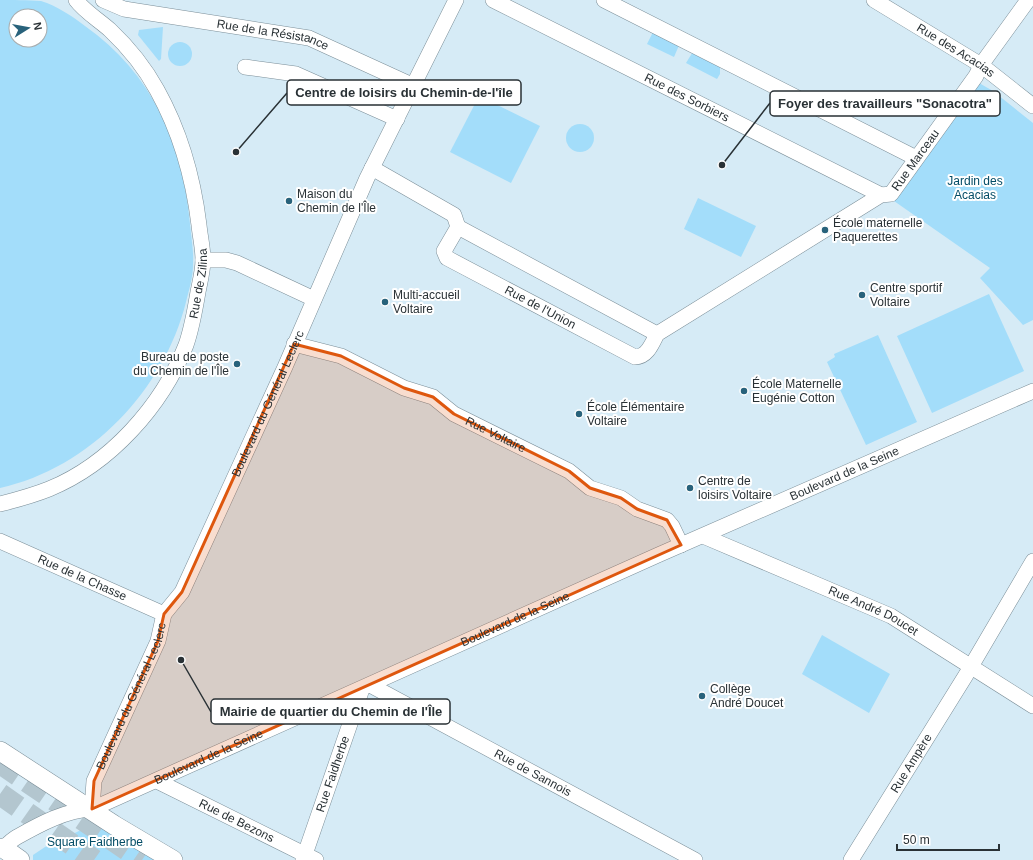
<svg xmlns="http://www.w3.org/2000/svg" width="1033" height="860" font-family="Helvetica,sans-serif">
	<rect width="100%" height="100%" fill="#d6ebf6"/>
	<g fill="#a3ddfa" fill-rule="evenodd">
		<path d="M 0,0 C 12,0 29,0 41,1 C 57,6 72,16 85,26 C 153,74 183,144 190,224 C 191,237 194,251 193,265 C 193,277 189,290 186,302 C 164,390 90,468 0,488 ZM 16,16 L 40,16 L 40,40 L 16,40 Z"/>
		<polygon points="163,27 161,59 159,61 138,35 139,30"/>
		<polygon points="654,30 680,43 674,57 647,44"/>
		<circle cx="180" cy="54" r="12"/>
		<polygon points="694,50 720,63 720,74 717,79 686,63"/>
		<polygon points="979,83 993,91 1033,123 1033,320 1023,325 980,278 990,268 894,201"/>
		<polygon points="479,96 540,126 511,183 450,152"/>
		<circle cx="580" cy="138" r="14"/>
		<polygon points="698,198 756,226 741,257 684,229"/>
		<polygon points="989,294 1024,371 932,413 897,336"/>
		<polygon points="878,335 917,422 866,445 827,362 835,357 834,354"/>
		<polygon points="822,635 890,674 869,713 802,674"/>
		<polygon points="96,823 160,860 33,860 33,855 45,847"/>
	</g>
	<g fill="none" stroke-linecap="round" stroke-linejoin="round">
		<g stroke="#b3c6cf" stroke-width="22" stroke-dasharray="22 11" stroke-linecap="butt">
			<polyline points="0,763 142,860"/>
			<polyline points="0,794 94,860"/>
		</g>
		<g stroke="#7b8e98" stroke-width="16">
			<g id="minor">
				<path id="s1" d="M 103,0 L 124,9 L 309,38 L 414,86"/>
				<path id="s2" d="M 493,0 L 881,195"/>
				<polyline points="604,0 916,158"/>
				<path id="s3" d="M 874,0 L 981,65 L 1033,106"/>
				<polyline points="245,67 296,74 397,119"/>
				<polyline points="372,168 454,215 458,227 657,334"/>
				<path id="s4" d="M 458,227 L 444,251 L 447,258 L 635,357 C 647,357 652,344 657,334 L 881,195 L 891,194 L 976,76 L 981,65 L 1028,0"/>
				<polyline points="203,260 226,260 237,263 314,299"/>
				<path id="s5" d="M 294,344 L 341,356 L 404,388 L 433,397 L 454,414 L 569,471 L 590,488 L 621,498 L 637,509 L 667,520 L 672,526 L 681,545"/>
				<path id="s6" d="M 0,504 C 16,500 34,495 49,489 C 110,464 162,406 186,345 C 192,328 195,310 198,292 C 200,282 203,270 203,260 C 203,248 200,236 199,225 C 193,176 181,133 157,90 C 145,68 128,47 110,30 C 99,20 85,12 76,0"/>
				<path id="s7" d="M 703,536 L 891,616 L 1033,706"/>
				<path id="s8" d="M 0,541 L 164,614"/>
				<path id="s9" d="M 370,685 L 695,860"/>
				<path id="s10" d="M 157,781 L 316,860"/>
				<path id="s11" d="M 92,809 L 94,781 L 158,641 L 164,614 L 182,592 L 285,367 L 367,178 L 456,0"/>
				<path id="s12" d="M 0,850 C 6,847 11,840 17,837 C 40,824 66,810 92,809 L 658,555 L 1033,391"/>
				<path id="s13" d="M 303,860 L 362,689"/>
				<path id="s14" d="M 851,860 L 966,675 L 1033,561"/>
			</g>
		</g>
		<g stroke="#7b8e98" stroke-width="20">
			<g id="major">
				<polyline points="0,751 114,825 173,860"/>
				<polyline points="3,848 20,860"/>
			</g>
		</g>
		<use href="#minor" stroke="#fff" stroke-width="15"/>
		<use href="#major" stroke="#fff" stroke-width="19"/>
	</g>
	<path fill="#de570e" fill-opacity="0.2" stroke="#de570e" stroke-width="3" stroke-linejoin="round" d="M 294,344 L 341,356 L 404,388 L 433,397 L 454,414 L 569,471 L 590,488 L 621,498 L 637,509 L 667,520 L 681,545 L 92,809 L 94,781 L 158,641 L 164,614 L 182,592 Z"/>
	<g fill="#28627b" stroke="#fff" stroke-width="1.5">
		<circle cx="289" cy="201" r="4"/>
		<circle cx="825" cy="230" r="4"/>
		<circle cx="862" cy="295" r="4"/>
		<circle cx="385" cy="302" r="4"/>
		<circle cx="237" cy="364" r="4"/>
		<circle cx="744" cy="391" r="4"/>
		<circle cx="579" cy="414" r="4"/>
		<circle cx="690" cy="488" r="4"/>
		<circle cx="702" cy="696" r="4"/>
	</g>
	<g text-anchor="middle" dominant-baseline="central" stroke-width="4" stroke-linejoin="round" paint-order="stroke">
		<g font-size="12" fill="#293135" stroke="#fff">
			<text stroke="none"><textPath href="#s1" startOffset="174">Rue de la Résistance</textPath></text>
			<text stroke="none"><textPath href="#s3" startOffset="96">Rue des Acacias</textPath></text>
			<text stroke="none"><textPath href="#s2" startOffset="217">Rue des Sorbiers</textPath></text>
			<text stroke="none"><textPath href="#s4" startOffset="597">Rue Marceau</textPath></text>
			<text stroke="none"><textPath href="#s6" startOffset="318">Rue de Zilina</textPath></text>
			<text stroke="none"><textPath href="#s4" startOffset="141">Rue de l'Union</textPath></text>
			<text stroke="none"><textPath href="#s11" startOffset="445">Boulevard du Général Leclerc</textPath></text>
			<text stroke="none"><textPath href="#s5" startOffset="223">Rue Voltaire</textPath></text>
			<text stroke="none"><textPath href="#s12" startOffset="926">Boulevard de la Seine</textPath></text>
			<text stroke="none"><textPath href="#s8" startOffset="90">Rue de la Chasse</textPath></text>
			<text stroke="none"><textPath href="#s7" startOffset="186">Rue André Doucet</textPath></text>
			<text stroke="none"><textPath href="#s12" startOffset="566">Boulevard de la Seine</textPath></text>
			<text stroke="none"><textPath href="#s11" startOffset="121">Boulevard du Général Leclerc</textPath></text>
			<text stroke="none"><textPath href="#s12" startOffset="230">Boulevard de la Seine</textPath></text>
			<text stroke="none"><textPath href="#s14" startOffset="114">Rue Ampère</textPath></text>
			<text stroke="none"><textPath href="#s9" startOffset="185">Rue de Sannois</textPath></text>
			<text stroke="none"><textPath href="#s13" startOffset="91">Rue Faidherbe</textPath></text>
			<text stroke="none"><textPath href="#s10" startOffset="89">Rue de Bezons</textPath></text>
		</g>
		<g font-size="12" fill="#034c66" stroke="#fff">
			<text x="975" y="181">Jardin des<tspan x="975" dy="14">Acacias</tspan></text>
			<text x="95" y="842">Square Faidherbe</text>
		</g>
		<g font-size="12" fill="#293135" stroke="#fff" text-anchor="start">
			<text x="297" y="194">Maison du<tspan x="297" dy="14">Chemin de l'Île</tspan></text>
			<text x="833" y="223">École maternelle<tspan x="833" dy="14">Paquerettes</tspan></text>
			<text x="870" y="288">Centre sportif<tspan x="870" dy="14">Voltaire</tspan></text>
			<text x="393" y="295">Multi-accueil<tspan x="393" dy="14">Voltaire</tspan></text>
			<text x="229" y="357" text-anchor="end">Bureau de poste<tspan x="229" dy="14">du Chemin de l'Île</tspan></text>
			<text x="752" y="384">École Maternelle<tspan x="752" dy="14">Eugénie Cotton</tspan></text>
			<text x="587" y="407">École Élémentaire<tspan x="587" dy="14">Voltaire</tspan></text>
			<text x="698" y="481">Centre de<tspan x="698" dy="14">loisirs Voltaire</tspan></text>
			<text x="710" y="689">Collège<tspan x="710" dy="14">André Doucet</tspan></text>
		</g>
	</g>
	<path fill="none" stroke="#293135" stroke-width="1.5" d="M236 152L287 93M722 165L770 103M181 660L211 712"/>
	<g fill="#293135" stroke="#fff" stroke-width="1.5">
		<circle cx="236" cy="152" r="4"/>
		<circle cx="722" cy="165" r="4"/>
		<circle cx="181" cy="660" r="4"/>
	</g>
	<g fill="#fff" stroke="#293135" stroke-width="1.5">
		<rect x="287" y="80" width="234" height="25" rx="4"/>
		<rect x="770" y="91" width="230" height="25" rx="4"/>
		<rect x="211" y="699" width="239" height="25" rx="4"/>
	</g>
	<g font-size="13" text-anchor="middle" font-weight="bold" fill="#293135">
		<text x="404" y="97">Centre de loisirs du Chemin-de-l'île</text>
		<text x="885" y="108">Foyer des travailleurs "Sonacotra"</text>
		<text x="331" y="716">Mairie de quartier du Chemin de l'Île</text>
	</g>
	<g transform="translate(28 28) rotate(79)"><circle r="19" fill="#ffffff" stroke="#a9adae"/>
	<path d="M0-3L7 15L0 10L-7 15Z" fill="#28627b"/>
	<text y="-6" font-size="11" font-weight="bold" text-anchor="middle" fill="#293135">N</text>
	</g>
	<path d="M897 844v6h102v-6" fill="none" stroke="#293135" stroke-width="2"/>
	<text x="903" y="844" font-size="12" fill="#293135" stroke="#ffffff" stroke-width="3" paint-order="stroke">50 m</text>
</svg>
